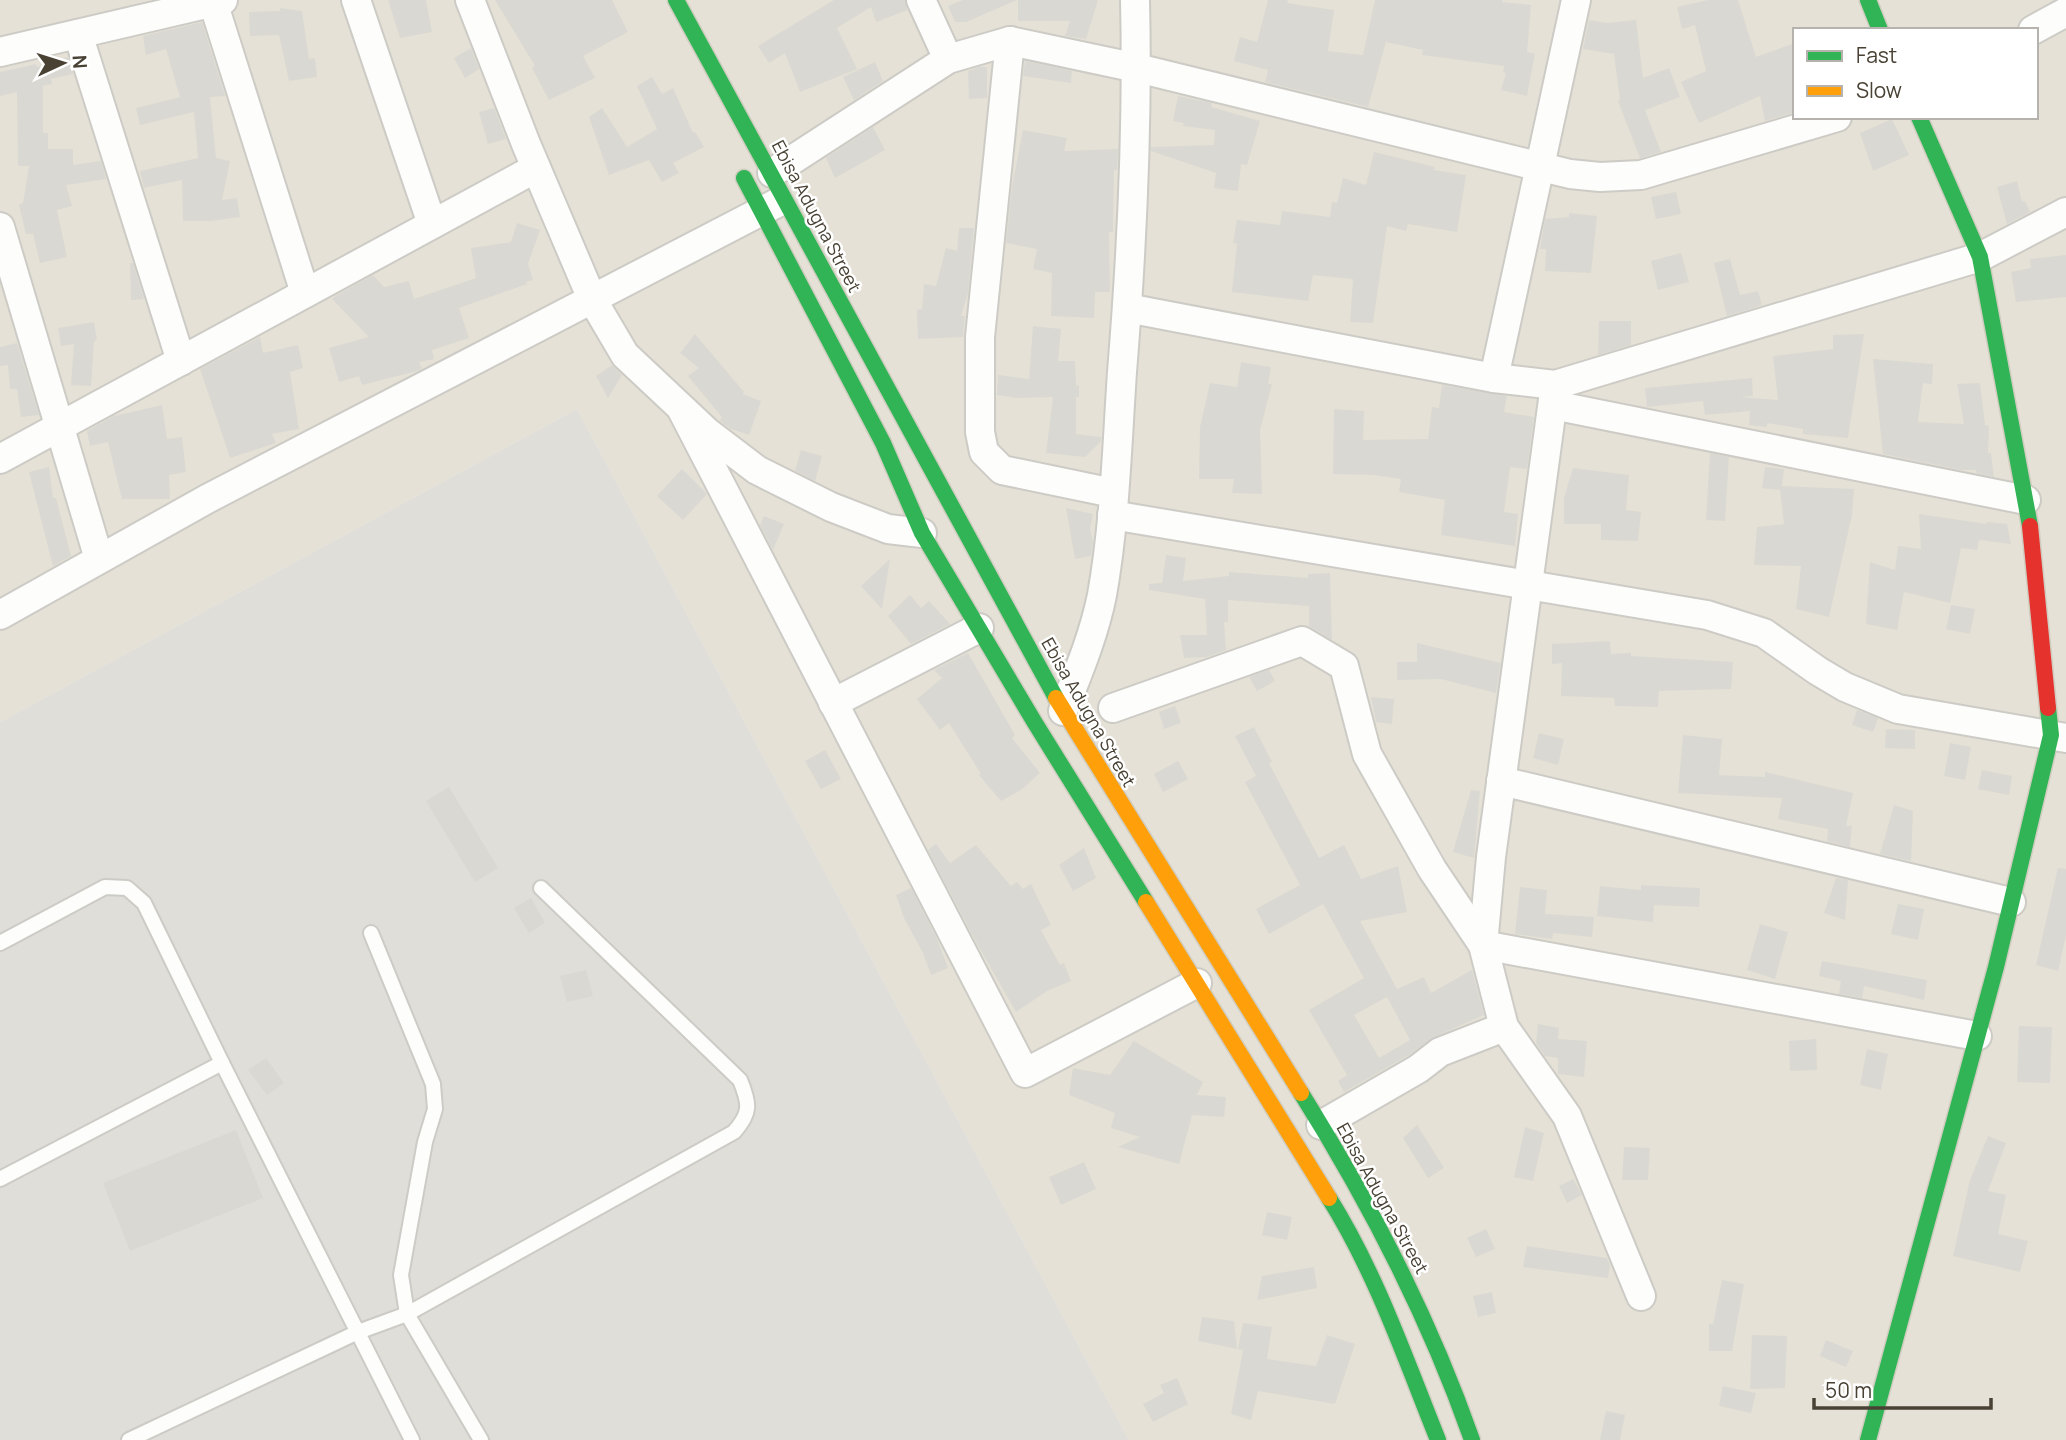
<svg xmlns="http://www.w3.org/2000/svg" width="2066" height="1440" font-family="Manrope,sans-serif">
	<rect width="100%" height="100%" fill="#f0efea"/>
	<path fill="#e5e1d6" fill-rule="evenodd" d="M 0,0 L 2066,0 L 2066,1440 L 1129,1440 L 577,409 L 0,722 ZM 1795,30 L 2036,30 L 2036,117 L 1795,117 Z"/>
	<polygon fill="#e0ded8" points="577,409 1129,1440 0,1440 0,722"/>
	<g fill="#dad8d2" fill-rule="evenodd">
		<polygon points="388,0 426,0 432,32 400,38"/>
		<polygon points="495,0 612,0 628,32 583,56 595,78 549,100 532,68 535,66"/>
		<polygon points="834,0 905,0 907,10 876,22 871,7 837,28 857,69 800,92 785,53 769,63 758,46"/>
		<polygon points="963,0 1017,0 966,22 955,22 948,6"/>
		<polygon points="1018,0 1098,0 1086,39 1065,36 1070,21 1018,21"/>
		<polygon points="1268,0 1288,0 1287,3 1334,10 1328,51 1363,55 1375,0 1502,0 1502,2 1531,5 1527,52 1535,54 1527,96 1501,90 1506,73 1503,72 1504,66 1422,55 1423,50 1386,42 1368,107 1265,82 1268,70 1234,61 1240,37 1257,42"/>
		<polygon points="1708,0 1738,0 1756,57 1795,43 1795,112 1765,121 1760,96 1699,123 1681,82 1706,71 1695,25 1682,29 1677,7"/>
		<polygon points="280,8 302,11 309,59 315,58 317,77 289,81 279,35 250,36 249,12 280,11"/>
		<polygon points="1589,20 1607,23 1636,20 1643,78 1669,68 1680,97 1645,110 1661,152 1640,158 1618,101 1620,100 1614,54 1583,49"/>
		<polygon points="202,22 225,96 210,97 216,158 230,161 222,200 237,198 240,217 211,221 183,221 182,180 144,188 140,171 198,158 194,112 140,125 136,108 180,97 166,49 146,55 143,36"/>
		<polygon points="471,48 479,69 465,78 454,58"/>
		<polygon points="68,57 73,74 51,79 52,84 43,86 43,133 48,133 48,149 73,149 73,165 101,161 106,179 66,185 72,206 57,210 67,257 40,263 33,234 26,234 19,205 23,203 29,166 18,166 17,92 0,96 0,72 36,64 37,67"/>
		<polygon points="1025,61 1072,71 1071,83 1023,76"/>
		<polygon points="875,62 883,81 854,100 843,77"/>
		<polygon points="979,67 987,67 987,98 969,99 968,71"/>
		<polygon points="652,77 662,94 673,88 693,133 695,132 704,147 673,163 679,173 662,182 649,160 609,175 589,117 602,108 627,147 657,129 637,86"/>
		<polygon points="1178,96 1212,103 1211,107 1260,121 1247,165 1241,164 1238,191 1214,188 1216,173 1151,151 1151,147 1214,145 1215,130 1183,126 1184,123 1173,121"/>
		<polygon points="494,108 506,139 488,144 479,112"/>
		<polygon points="1892,119 1909,155 1873,171 1860,133"/>
		<polygon points="873,127 885,150 835,178 826,158"/>
		<polygon points="1023,130 1067,138 1064,151 1118,149 1117,170 1114,170 1113,232 1109,232 1110,292 1095,292 1094,318 1051,316 1052,273 1033,269 1037,249 1006,243 1012,187"/>
		<polygon points="1374,152 1435,167 1434,170 1466,175 1457,232 1408,224 1406,231 1387,226 1373,323 1350,322 1353,279 1313,275 1308,301 1232,292 1237,244 1233,243 1237,220 1280,225 1282,211 1330,217 1332,202 1337,203 1343,178 1366,185"/>
		<polygon points="2017,181 2022,202 2025,201 2030,212 2007,224 1997,187"/>
		<polygon points="1676,192 1681,214 1656,219 1651,197"/>
		<polygon points="1569,213 1597,216 1591,273 1545,271 1546,249 1540,249 1545,219 1569,217"/>
		<polygon points="517,223 540,230 528,264 533,280 526,282 527,284 459,308 469,338 432,350 434,359 419,362 422,368 417,371 362,385 359,376 339,382 329,348 369,337 332,299 337,295 373,275 384,287 409,281 414,299 476,278 471,248 511,242"/>
		<polygon points="959,228 974,228 968,293 961,316 965,316 963,337 918,339 917,310 922,309 924,284 936,286 946,248 957,251"/>
		<polygon points="1681,253 1689,282 1658,290 1651,261"/>
		<polygon points="2066,255 2066,297 2016,302 2011,272 2031,268 2030,259"/>
		<polygon points="1730,259 1740,295 1758,291 1762,305 1727,316 1714,263"/>
		<polygon points="130,263 133,263 144,299 131,300"/>
		<polygon points="1599,321 1631,321 1631,345 1598,355"/>
		<polygon points="94,322 97,340 94,341 91,386 71,385 74,344 61,346 58,328"/>
		<polygon points="1033,326 1061,329 1058,361 1075,361 1076,385 1079,386 1079,397 1076,397 1076,434 1101,437 1101,441 1085,457 1046,453 1053,397 1017,398 997,395 998,375 1029,379"/>
		<polygon points="695,334 744,392 742,394 761,401 749,435 731,429 720,421 722,417 688,376 699,368 680,353"/>
		<polygon points="1864,334 1848,438 1803,434 1803,429 1767,423 1767,427 1749,425 1750,411 1705,415 1703,401 1647,407 1645,388 1752,378 1753,396 1739,397 1778,400 1773,356 1833,349 1833,335"/>
		<polygon points="260,337 263,353 298,345 303,368 290,372 299,429 272,434 276,443 230,458 200,369"/>
		<polygon points="17,343 39,415 21,417 17,389 10,389 8,365 0,366 0,347"/>
		<polygon points="1873,359 1933,364 1932,384 1923,383 1918,422 1964,424 1957,384 1980,383 1985,425 1989,426 1988,453 1991,453 1994,477 1976,473 1976,470 1961,470 1883,454"/>
		<polygon points="1241,362 1271,367 1268,384 1272,384 1260,430 1262,494 1232,493 1234,479 1199,479 1200,427 1210,383 1237,387"/>
		<polygon points="612,365 622,375 608,398 596,376"/>
		<polygon points="1442,385 1507,396 1504,412 1534,417 1527,469 1510,467 1504,512 1518,514 1515,546 1441,535 1445,500 1399,492 1401,479 1374,475 1333,474 1334,409 1364,411 1363,440 1428,439 1432,407 1439,408"/>
		<polygon points="162,405 167,439 182,437 186,472 169,475 170,499 122,499 108,442 90,446 87,431 114,416"/>
		<polygon points="801,450 822,456 815,481 795,471"/>
		<polygon points="1710,453 1729,457 1725,521 1706,520"/>
		<polygon points="49,467 53,498 56,498 71,556 53,566 29,472"/>
		<polygon points="1765,467 1784,469 1782,486 1854,489 1852,515 1829,617 1796,609 1801,566 1754,565 1757,527 1784,524 1780,490 1762,488"/>
		<polygon points="1573,468 1629,475 1626,510 1641,512 1638,541 1601,540 1601,524 1564,524 1564,498"/>
		<polygon points="682,469 707,494 683,520 657,496"/>
		<polygon points="1066,508 1093,514 1090,528 1093,542 1091,556 1075,559"/>
		<polygon points="1919,514 1987,524 1987,522 2007,524 2011,544 1979,540 1977,550 1961,548 1950,603 1904,592 1897,630 1866,624 1870,562 1895,570 1898,546 1921,549"/>
		<polygon points="764,516 784,524 773,550 760,525"/>
		<polygon points="1166,555 1186,558 1183,581 1229,576 1229,572 1308,578 1308,574 1330,573 1332,640 1309,626 1309,606 1228,600 1228,622 1224,622 1226,650 1207,657 1184,658 1180,635 1207,635 1205,599 1149,590 1149,584 1162,583"/>
		<polygon points="890,559 882,609 861,586"/>
		<polygon points="910,595 921,608 929,601 950,624 911,644 888,616"/>
		<polygon points="1951,605 1975,609 1970,634 1946,629"/>
		<polygon points="1610,641 1611,654 1631,653 1631,656 1733,662 1731,689 1659,691 1658,707 1615,706 1614,698 1561,696 1562,663 1552,664 1552,644"/>
		<polygon points="1417,643 1501,663 1496,693 1441,679 1397,680 1397,662 1417,662"/>
		<polygon points="968,653 1015,735 1012,738 1040,773 1021,790 1001,801 979,775 981,774 949,723 940,730 917,699 942,678 934,670"/>
		<polygon points="1269,670 1275,681 1257,691 1249,677"/>
		<polygon points="1371,697 1394,699 1392,724 1376,722"/>
		<polygon points="1175,706 1181,723 1164,729 1159,712"/>
		<polygon points="1857,710 1878,718 1873,732 1852,725"/>
		<path d="M 1254,727 L 1272,762 L 1269,763 L 1319,858 L 1344,845 L 1361,879 L 1398,866 L 1407,912 L 1360,921 L 1397,989 L 1424,977 L 1431,993 L 1472,970 L 1484,1015 L 1434,1037 L 1409,1055 L 1344,1092 L 1338,1081 L 1347,1075 L 1309,1010 L 1364,978 L 1323,904 L 1269,934 L 1256,909 L 1300,885 L 1245,782 L 1256,776 L 1235,736 ZM 1387,997 L 1410,1040 L 1379,1058 L 1354,1015 Z"/>
		<polygon points="1886,729 1915,730 1915,749 1885,748"/>
		<polygon points="1539,733 1564,739 1558,765 1533,758"/>
		<polygon points="1683,735 1722,739 1719,775 1765,777 1765,772 1853,793 1846,826 1852,826 1850,847 1827,841 1828,829 1778,819 1782,798 1678,793"/>
		<polygon points="1950,743 1971,747 1965,780 1944,776"/>
		<polygon points="825,750 841,779 821,789 805,761"/>
		<polygon points="1178,761 1188,779 1163,792 1154,774"/>
		<polygon points="1982,770 2012,776 2009,795 1978,789"/>
		<polygon points="449,787 498,868 475,882 426,801"/>
		<polygon points="1471,790 1480,791 1474,858 1453,852"/>
		<polygon points="1894,805 1913,811 1911,861 1880,854"/>
		<polygon points="936,844 950,863 976,845 1011,886 1017,882 1023,889 1031,884 1051,925 1041,930 1060,965 1064,963 1071,981 1047,991 1016,1012 976,942 928,850"/>
		<polygon points="1084,848 1096,878 1073,891 1059,865"/>
		<polygon points="2058,868 2066,869 2066,936 2058,971 2036,965"/>
		<polygon points="1836,878 1848,880 1845,920 1824,913"/>
		<polygon points="1641,885 1700,888 1699,907 1654,905 1653,922 1597,916 1600,886 1641,890"/>
		<polygon points="1520,887 1547,890 1545,914 1594,917 1592,937 1553,933 1552,939 1515,934"/>
		<polygon points="911,888 937,939 948,968 931,975 923,953 904,918 896,895"/>
		<polygon points="531,898 545,923 529,933 514,908"/>
		<polygon points="1898,904 1924,909 1918,940 1891,934"/>
		<polygon points="1760,924 1788,932 1775,979 1747,970"/>
		<polygon points="1822,961 1927,980 1924,1000 1864,986 1862,998 1839,994 1841,981 1819,976"/>
		<polygon points="586,970 593,996 567,1002 560,976"/>
		<polygon points="1538,1024 1559,1028 1558,1039 1587,1041 1584,1077 1558,1074 1558,1058 1545,1056 1536,1043"/>
		<polygon points="2019,1026 2052,1027 2050,1083 2017,1082"/>
		<polygon points="1816,1039 1817,1070 1790,1071 1789,1041"/>
		<polygon points="1134,1041 1203,1082 1197,1095 1226,1097 1224,1117 1192,1115 1179,1164 1118,1147 1140,1137 1111,1128 1115,1113 1069,1095 1073,1068 1110,1075"/>
		<polygon points="1867,1049 1888,1054 1881,1090 1860,1085"/>
		<polygon points="266,1058 284,1083 267,1095 248,1070"/>
		<polygon points="1417,1125 1444,1168 1428,1178 1403,1138"/>
		<polygon points="1525,1127 1544,1133 1533,1181 1514,1177"/>
		<polygon points="236,1130 263,1198 130,1251 103,1183"/>
		<polygon points="1988,1136 2006,1143 1988,1191 2006,1195 1998,1234 2028,1241 2020,1272 1953,1256 1970,1180"/>
		<polygon points="1624,1147 1650,1148 1648,1180 1622,1180"/>
		<polygon points="1084,1162 1096,1189 1061,1205 1049,1177"/>
		<polygon points="1573,1179 1582,1195 1567,1203 1559,1186"/>
		<polygon points="1267,1212 1292,1217 1287,1240 1262,1235"/>
		<polygon points="1486,1229 1495,1249 1476,1257 1467,1238"/>
		<polygon points="1527,1246 1607,1258 1610,1265 1608,1278 1523,1267"/>
		<polygon points="1314,1267 1317,1288 1257,1300 1262,1276"/>
		<polygon points="1722,1280 1744,1284 1732,1351 1709,1351 1709,1324 1713,1324"/>
		<polygon points="1492,1292 1496,1313 1478,1317 1473,1296"/>
		<polygon points="1202,1317 1234,1321 1237,1349 1198,1341"/>
		<polygon points="1243,1323 1272,1327 1267,1359 1316,1366 1327,1335 1355,1344 1335,1404 1258,1391 1251,1420 1231,1414 1243,1350 1238,1349"/>
		<polygon points="1752,1335 1787,1336 1785,1388 1750,1389"/>
		<polygon points="1826,1340 1853,1351 1846,1367 1820,1356"/>
		<polygon points="1177,1378 1188,1404 1153,1422 1143,1404 1164,1393 1160,1385"/>
		<polygon points="1723,1386 1756,1393 1751,1413 1719,1406"/>
		<polygon points="1606,1411 1625,1415 1620,1440 1600,1440"/>
	</g>
	<g fill="none" stroke-linecap="round" stroke-linejoin="round">
		<g stroke="#cdcbc5" stroke-width="18">
			<g id="lane">
				<polyline points="371,933 433,1084 435,1109 425,1142 401,1275 407,1314 481,1440"/>
				<polyline points="0,943 105,887 127,888 144,903 222,1063 412,1440"/>
				<polyline points="0,1179 222,1063"/>
				<path d="M 129,1440 L 358,1332 L 407,1314 L 734,1132 C 751,1113 750,1104 740,1080 L 541,888"/>
			</g>
		</g>
		<g stroke="#cdcbc5" stroke-width="32">
			<g id="street">
				<polyline points="356,0 432,224"/>
				<polyline points="470,0 526,144 592,299 625,355 707,432 757,470 831,507 888,529 922,533"/>
				<polyline points="921,0 948,59"/>
				<polyline points="213,2 305,293"/>
				<polyline points="2033,30 2066,12"/>
				<polyline points="78,34 181,361"/>
				<polyline points="1010,41 980,337 980,432 984,452 1002,470 1113,493"/>
				<polyline points="0,52 223,0"/>
				<polyline points="772,173 948,59 1010,41 1137,68 1570,174 1600,177 1641,175 1837,117"/>
				<polyline points="0,227 99,559"/>
				<polyline points="1127,308 1494,378 1555,385 1980,257 2066,212"/>
				<polyline points="1494,378 1576,0"/>
				<polyline points="1553,405 2026,500"/>
				<polyline points="682,410 1025,1073 1197,983"/>
				<polyline points="0,459 536,168"/>
				<polyline points="1112,515 1707,615 1764,633 1818,671 1845,687 1898,709 2066,738"/>
				<polyline points="0,615 207,499 777,203"/>
				<polyline points="833,703 979,628"/>
				<polyline points="1113,708 1302,641 1344,666 1367,754 1432,869 1483,945 1977,1036"/>
				<path d="M 1063,711 C 1078,673 1094,635 1102,595 C 1115,522 1117,446 1122,372 C 1132,249 1138,124 1135,0"/>
				<polyline points="1501,781 2011,902"/>
				<polyline points="1504,1027 1567,1116 1641,1296"/>
				<polyline points="1321,1125 1418,1069 1440,1052 1504,1027 1483,945 1491,857 1555,385"/>
			</g>
		</g>
		<g stroke="#d0cdc0" stroke-width="19">
			<g id="fast">
				<polyline points="676,0 1056,698"/>
				<polyline points="1868,0 1880,30"/>
				<polyline points="1919,117 1980,257 2030,526"/>
				<polyline points="744,178 883,443 922,533 1035,723 1146,902"/>
				<path d="M 1301,1093 C 1370,1203 1429,1317 1472,1440"/>
				<path d="M 1329,1198 C 1376,1273 1405,1358 1438,1440"/>
				<polyline points="1868,1440 1996,967 2051,735 2048,708"/>
			</g>
		</g>
		<g stroke="#d0cdc0" stroke-width="19">
			<g id="slow">
				<polyline points="1056,698 1301,1093"/>
				<polyline points="1146,902 1329,1198"/>
			</g>
		</g>
		<g stroke="#d0cdc0" stroke-width="19">
			<polyline id="jam" points="2030,526 2048,708"/>
		</g>
		<use href="#lane" stroke="#fdfdfc" stroke-width="14"/>
		<use href="#street" stroke="#fdfdfc" stroke-width="28"/>
		<use href="#fast" stroke="#30b455" stroke-width="16"/>
		<use href="#slow" stroke="#ff9f0a" stroke-width="16"/>
		<use href="#jam" stroke="#e5322d" stroke-width="16"/>
	</g>
	<g text-anchor="middle" dominant-baseline="central" stroke-width="5" stroke-linejoin="round" paint-order="stroke">
		<g font-size="18" fill="#484134" stroke="#fff">
			<text transform="translate(817 216) rotate(62)">Ebisa Adugna Street</text>
			<text transform="translate(1089 712) rotate(60)">Ebisa Adugna Street</text>
			<text transform="translate(1383 1198) rotate(61)">Ebisa Adugna Street</text>
		</g>
	</g>
	<rect x="1793" y="28" width="245" height="91" fill="#ffffff" stroke="#b6b3ae" stroke-width="2"/>
	<rect x="1807" y="51" width="35" height="10" fill="#30b455" stroke="#b6b3ae" stroke-width="2"/>
	<text x="1856" y="63" font-size="21" fill="#484134">Fast</text>
	<rect x="1807" y="86" width="35" height="10" fill="#ff9f0a" stroke="#b6b3ae" stroke-width="2"/>
	<text x="1856" y="98" font-size="21" fill="#484134">Slow</text>
	<g transform="translate(63 63) rotate(86)" stroke="#ffffff" stroke-width="5" paint-order="stroke">
	<path d="M0-5L12 26L0 18L-12 26Z" fill="#484134"/>
	<text y="-10" font-size="19" font-weight="bold" text-anchor="middle" fill="#484134">N</text>
	</g>
	<path d="M1814 1398v10h177v-10" fill="none" stroke="#484134" stroke-width="3.5"/>
	<text x="1825" y="1398" font-size="21" fill="#484134" stroke="#ffffff" stroke-width="5" paint-order="stroke">50 m</text>
</svg>
